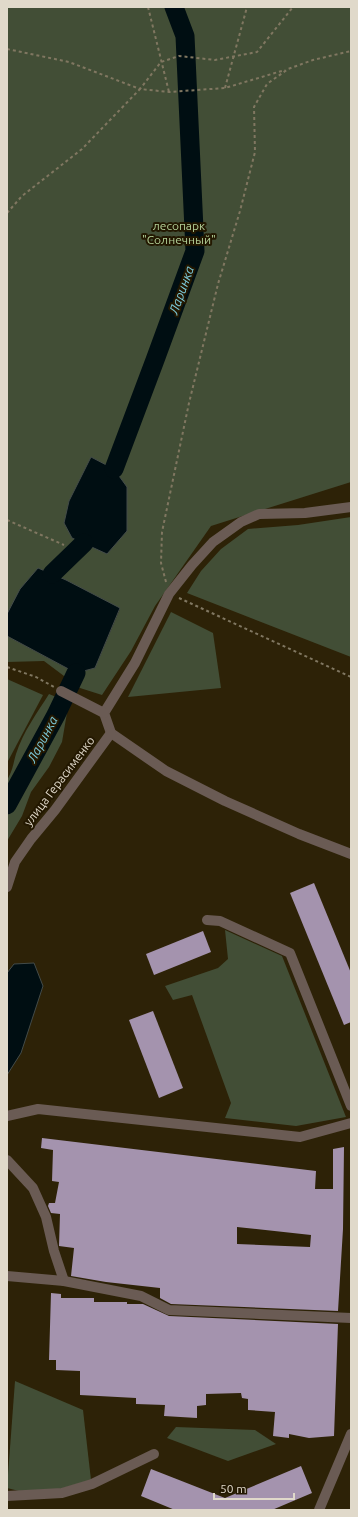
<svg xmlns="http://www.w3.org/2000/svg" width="358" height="1517" font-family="Ubuntu,sans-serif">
	<rect width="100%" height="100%" fill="#2d2207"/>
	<g fill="#424e36" fill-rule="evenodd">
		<path d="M 7,7 L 351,7 L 351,482 L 211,526 L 155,606 L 131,651 L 102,695 L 80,688 L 44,661 L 7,662 L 7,636 L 76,673 L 95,668 L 120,609 L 7,614 ZM 91,458 L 114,469 L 107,553 L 73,538 Z"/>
		<polygon points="351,517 351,657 187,593 201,571 221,549 248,529 298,525"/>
		<polygon points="171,612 213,633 221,688 128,697"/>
		<polygon points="7,679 43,695 7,763"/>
		<path d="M 49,694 L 66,701 L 68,707 L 62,742 L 49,767 L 31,792 L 22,816 L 7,841 L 7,780 C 13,770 13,764 16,754 C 23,732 37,713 49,694 Z"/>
		<polygon points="225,930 282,956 346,1117 296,1126 225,1118 231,1103 192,995 173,1000 165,986 218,968 228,959"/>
		<polygon points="15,1381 83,1410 91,1480 60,1489 19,1491 7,1488"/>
		<polygon points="176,1427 255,1430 276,1444 228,1461 167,1438"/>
	</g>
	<g fill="#000e12" stroke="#434b49">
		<polygon points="91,457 114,469 127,487 127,531 107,554 72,538 64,523 69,501"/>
		<polygon points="38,568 66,580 120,608 95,668 76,673 7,636 7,614 20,589"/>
		<polygon points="34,963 43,986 21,1053 7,1075 7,973 14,964"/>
	</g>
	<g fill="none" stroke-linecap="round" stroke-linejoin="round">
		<g stroke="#000e12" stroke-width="19">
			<polyline points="114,469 155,360 195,251 185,36 174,7"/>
			<polyline points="52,574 84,543"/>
			<polyline points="7,805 56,715 76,673"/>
		</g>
	</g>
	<g fill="#a493ae" fill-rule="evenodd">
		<polygon points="314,883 351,973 351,1022 344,1025 290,893"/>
		<polygon points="203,931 211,952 154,975 146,954"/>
		<polygon points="153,1011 183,1088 159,1098 129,1020"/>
		<path d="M 42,1138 L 316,1171 L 315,1189 L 333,1189 L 333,1149 L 344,1147 L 343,1229 L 338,1311 L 171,1304 L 160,1298 L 160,1288 L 106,1282 L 71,1276 L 74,1248 L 59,1246 L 60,1214 L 51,1213 L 48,1206 L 49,1203 L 55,1203 L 59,1182 L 52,1181 L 53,1150 L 41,1148 ZM 237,1227 L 311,1235 L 310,1247 L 237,1244 Z"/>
		<polygon points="51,1293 61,1294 61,1298 94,1298 94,1302 127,1302 127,1304 143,1304 169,1316 338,1324 334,1436 309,1438 289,1434 289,1438 273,1436 275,1412 248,1410 248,1399 242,1398 241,1393 206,1394 206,1405 197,1406 197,1418 164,1416 165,1405 136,1404 136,1398 80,1395 80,1371 56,1370 56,1360 49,1360"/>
		<polygon points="301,1466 312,1493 272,1510 175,1510 141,1496 151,1469 225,1498"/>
	</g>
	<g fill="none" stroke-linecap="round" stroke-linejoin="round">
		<g stroke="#807761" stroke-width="2" stroke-dasharray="3 3" stroke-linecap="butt">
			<polyline points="148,7 169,92"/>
			<polyline points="7,49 69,62 140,89 161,62 179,56 215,60 257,52 293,7"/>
			<polyline points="225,88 247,7"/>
			<polyline points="7,213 22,196 82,149 140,89 169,92 225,88 285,70"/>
			<polyline points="7,520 64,545"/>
			<polyline points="166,582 161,563 162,532 189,403 218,284 240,211 255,152 254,107 267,84 288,69 313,60 351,51"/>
			<polyline points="179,598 351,677"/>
			<polyline points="7,667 36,677 54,687"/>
		</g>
		<g stroke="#6a5b54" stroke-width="10">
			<polyline points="351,507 305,513 259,514 241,522 213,542 192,565 169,594 135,663 104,713 111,733 166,771 225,801 299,834 351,854"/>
			<polyline points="61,691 104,713"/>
			<polyline points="7,887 15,862 31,839 55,810 111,733"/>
			<polyline points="207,920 220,921 290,953 351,1106"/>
			<polyline points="7,1116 38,1109 300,1137 351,1123"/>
			<polyline points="7,1160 33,1188 46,1217 54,1251 64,1281"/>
			<polyline points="7,1276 64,1281 141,1296 169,1310 351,1318"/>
			<polyline points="7,1496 62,1493 92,1484 154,1454"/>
			<polyline points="319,1510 351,1434"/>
		</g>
	</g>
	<g text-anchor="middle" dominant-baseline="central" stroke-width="4" stroke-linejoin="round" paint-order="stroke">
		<g font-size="12" fill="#b2cf97" stroke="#231801">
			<text x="179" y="225">лесопарк<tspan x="179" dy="14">"Солнечный"</tspan></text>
		</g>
		<g font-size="12" fill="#e0d9ca" stroke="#231801">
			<text transform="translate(59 781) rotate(-53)">улица Герасименко</text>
		</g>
		<g font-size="13" font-style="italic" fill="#7dccdd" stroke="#231801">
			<text transform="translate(181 290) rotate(-70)">Ларинка</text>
			<text transform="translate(42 739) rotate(-62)">Ларинка</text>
		</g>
	</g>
	<rect width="358" height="1517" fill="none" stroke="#e0d9ca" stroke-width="16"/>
	<path d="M214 1493v6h80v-6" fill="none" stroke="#e0d9ca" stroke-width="2"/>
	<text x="220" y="1493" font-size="12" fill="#e0d9ca" stroke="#231801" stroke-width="3" paint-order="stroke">50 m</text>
</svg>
